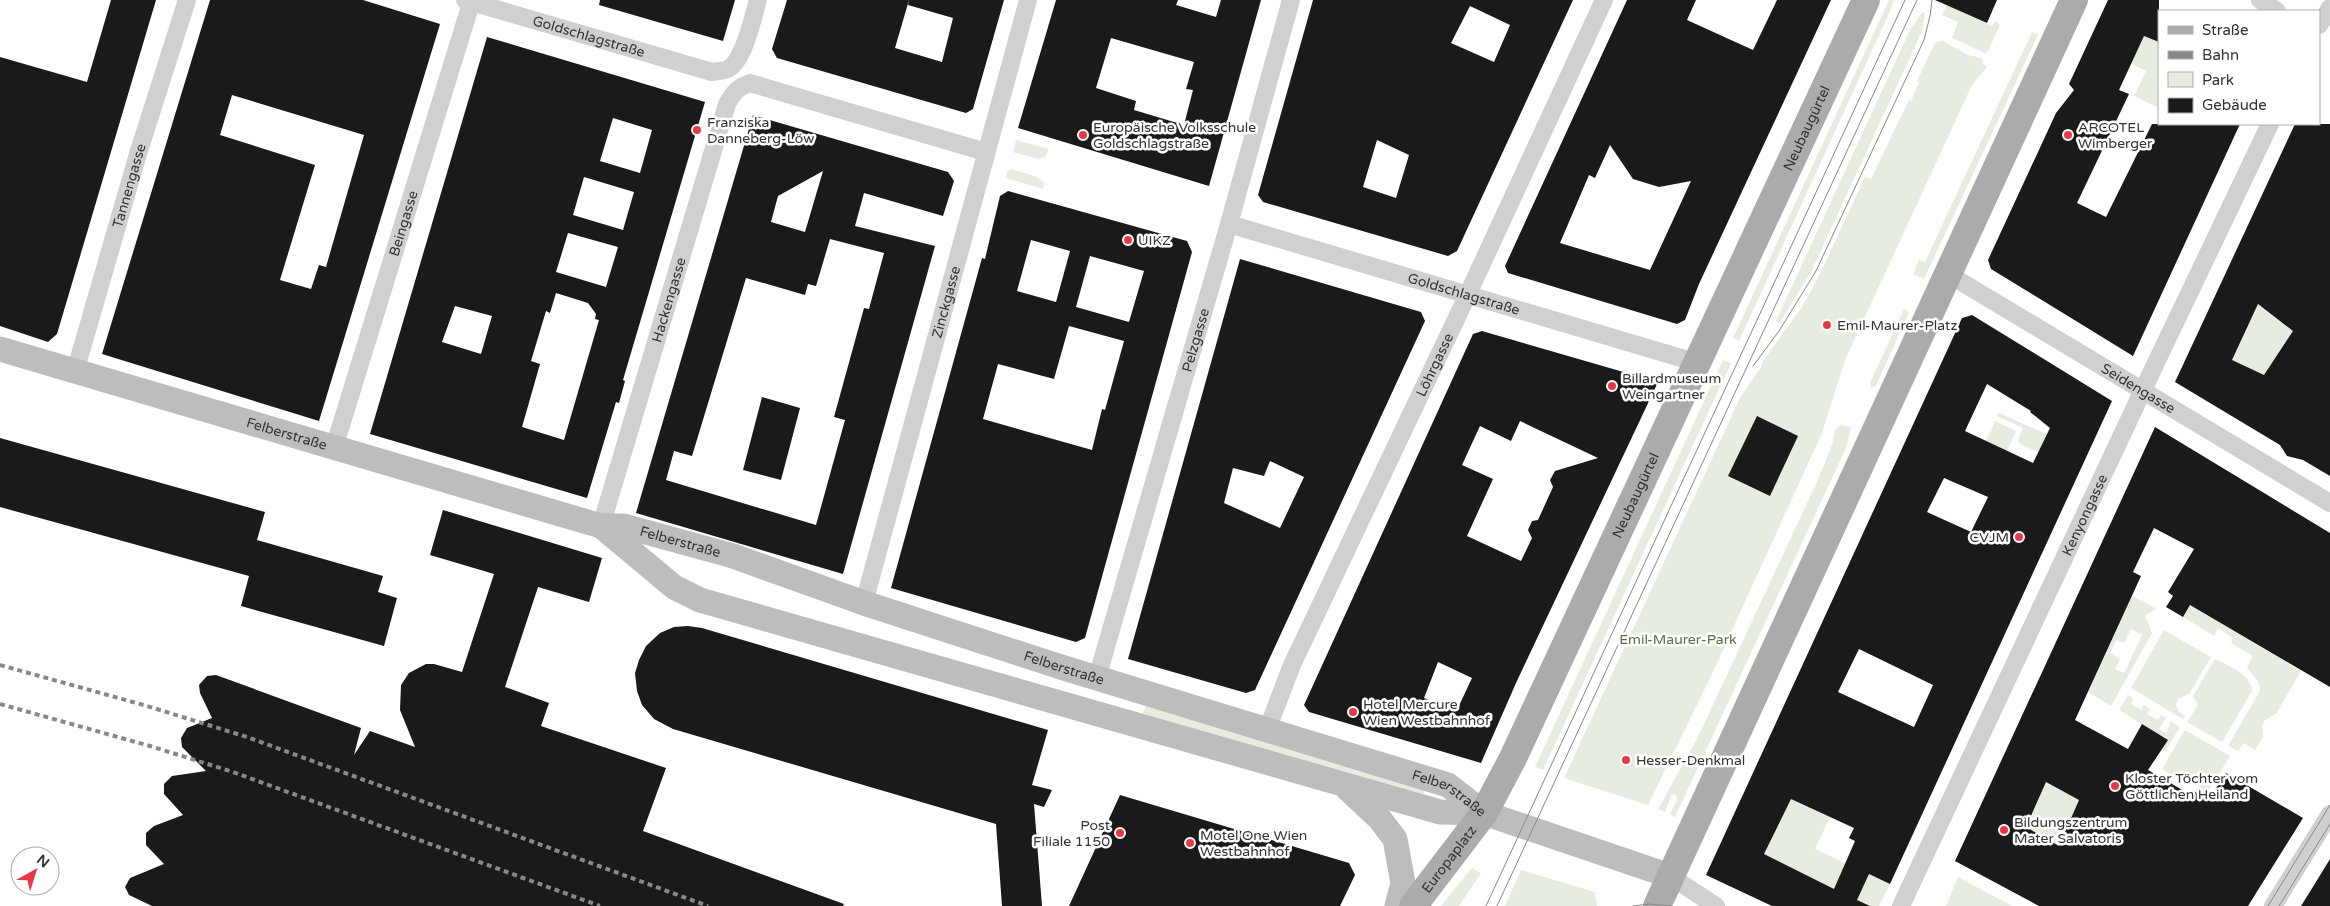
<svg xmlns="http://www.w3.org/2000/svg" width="2330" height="906" font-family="'Varela Round',sans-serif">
	<rect width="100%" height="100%" fill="#fff"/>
	<g fill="#e6ecdf" fill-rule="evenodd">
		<polygon points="1889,0 1893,0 1891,9 1739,341 1733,338"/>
		<polygon points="1947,5 1992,26 1995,21 2000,25 1988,51 1985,53 1952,38 1958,22 1942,15"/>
		<polygon points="1922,12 1925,13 1922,30 1914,49 1811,272 1779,324 1776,321 1910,30"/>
		<polygon points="2032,32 2038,35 1924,279 1913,274 1919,260 1925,262"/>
		<polygon points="2142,35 2159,42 2159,108 2134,96 2146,71 2131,64"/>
		<polygon points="1943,41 1968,55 1982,58 1983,64 1987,67 1972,85 1845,360 1822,433 1712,674 1648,805 1564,778 1740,398 1761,367 1763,361 1802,307 1817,280 1865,177 1871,179 1909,100 1911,101 1919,82 1917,81 1934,45 1937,42"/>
		<polygon points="1016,140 1049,149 1045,157 1038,159 1013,152"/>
		<polygon points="1011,169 1037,177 1044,183 1043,189 1006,178 1007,172"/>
		<polygon points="2258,305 2293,331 2259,385 2232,360"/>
		<polygon points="1904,309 1909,312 1876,386 1871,388 1870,383"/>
		<polygon points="1723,360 1731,363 1543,770 1535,767"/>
		<polygon points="1999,413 2051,436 2038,452 2020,444 2018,440 2023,428 1997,416"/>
		<polygon points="1995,421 2016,431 2007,451 1986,441"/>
		<polygon points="1841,425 1851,427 1846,448 1675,817 1670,814 1677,800 1676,795 1672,794 1665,812 1658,809 1698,737 1816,484 1832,445 1835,430"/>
		<path d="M 2132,596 L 2157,609 L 2145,615 L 2152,633 L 2111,706 L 2088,692 ZM 2131,629 L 2142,635 L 2124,673 L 2115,669 L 2120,659 L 2110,653 L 2116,640 L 2124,643 Z"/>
		<polygon points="2190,605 2301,671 2276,714 2265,720 2262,726 2263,737 2255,750 2244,743 2238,751 2228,746 2260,691 2259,683 2247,667 2253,656 2231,643 2233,638 2218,628 2214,636 2183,617"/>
		<polygon points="2164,630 2211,657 2189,694 2178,699 2176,705 2179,712 2185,716 2183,719 2131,688"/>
		<path d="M 2215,659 C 2228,666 2251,673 2252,691 L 2222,742 L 2187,722 L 2198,705 L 2193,696 Z"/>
		<polygon points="2128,695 2133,699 2131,704 2141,710 2144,705 2150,709 2147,714 2158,720 2161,715 2166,718 2159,729 2166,733 2171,721 2180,727 2165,752 2161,750 2152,764 2128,749 2142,724 2119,710"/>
		<polygon points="1146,705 1425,788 1423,797 1143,714"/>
		<polygon points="2185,730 2230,756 2208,792 2190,780 2186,784 2162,769"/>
		<polygon points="2032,775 2079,800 2067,828 2136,891 2011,818 2034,810 2042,790 2027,783"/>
		<polygon points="1791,799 1830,817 1815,849 1890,884 1879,906 1854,906 1856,900 1764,854"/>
		<polygon points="1472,868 1481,873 1459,906 1441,906"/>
		<polygon points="1521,870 1595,892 1597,906 1505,906"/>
		<polygon points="1958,877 2012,906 1946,906"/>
	</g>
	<g fill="#1a1a1a" fill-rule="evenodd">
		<polygon points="111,0 156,0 57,334 48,342 0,326 0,57 87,82"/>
		<path d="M 210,0 L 363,0 L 440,24 L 319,421 L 102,354 ZM 232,95 L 364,135 L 326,267 L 319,265 L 311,289 L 280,280 L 315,165 L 220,135 Z"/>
		<polygon points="600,0 735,0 723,41 599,5"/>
		<path d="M 787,0 L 1004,0 L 973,109 L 966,113 L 777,58 L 772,49 ZM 909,0 L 908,5 L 953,18 L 942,62 L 895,48 Z"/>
		<path d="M 1056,0 L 1178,0 L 1176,5 L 1216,17 L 1221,0 L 1261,0 L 1209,186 L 1018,128 ZM 1111,38 L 1194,62 L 1186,89 L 1193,90 L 1184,125 L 1134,110 L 1136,101 L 1096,88 Z"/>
		<path d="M 1313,0 L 1573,0 L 1457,251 L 1448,256 L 1263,202 L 1258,195 ZM 1470,6 L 1510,25 L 1494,62 L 1451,43 ZM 1377,140 L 1409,155 L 1396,198 L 1363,187 Z"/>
		<path d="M 1627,0 L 1696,0 L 1687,20 L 1753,50 L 1777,0 L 1831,0 L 1699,284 L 1685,320 L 1677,324 L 1508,273 L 1505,266 ZM 1610,145 L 1633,179 L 1659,187 L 1691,181 L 1650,270 L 1560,243 L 1589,175 L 1595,178 Z"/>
		<polygon points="1935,0 1997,0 1987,23"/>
		<polygon points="2108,0 2159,0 2159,42 2144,36 2119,90 2129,94 2077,203 2106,217 2152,124 2240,124 2133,356 1991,269 1988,260 2056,113 2074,90 2069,84"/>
		<path d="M 487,37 L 705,102 L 623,380 L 625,381 L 619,403 L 616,402 L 587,498 L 370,434 ZM 613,118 L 652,130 L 640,173 L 600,161 ZM 584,177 L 634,192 L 623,230 L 573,215 ZM 568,233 L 618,247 L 606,287 L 556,272 ZM 556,293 L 588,303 L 596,314 L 595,319 L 599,320 L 564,440 L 522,427 L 540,364 L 531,361 L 546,311 L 550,313 ZM 455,306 L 492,316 L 481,354 L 442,342 Z"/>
		<path d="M 753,115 L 948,172 L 954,181 L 943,216 L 864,193 L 855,226 L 935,246 L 843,574 L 636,513 ZM 823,171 L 805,232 L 771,222 L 778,196 ZM 830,239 L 884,253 L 869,309 L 864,308 L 834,417 L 845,420 L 816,525 L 666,480 L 674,451 L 692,456 L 746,278 L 805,295 L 808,284 L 816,286 Z"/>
		<path d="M 2295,124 L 2330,124 L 2330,476 L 2303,460 L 2287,456 L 2280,445 L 2175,382 ZM 2258,304 L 2293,331 L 2264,375 L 2232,360 Z"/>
		<path d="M 1008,191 L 1187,241 L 1192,252 L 1085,638 L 1076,642 L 891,588 L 982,258 L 985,259 L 1000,196 ZM 1031,240 L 1070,251 L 1056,302 L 1017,291 ZM 1090,256 L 1144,271 L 1129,322 L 1076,307 ZM 1069,326 L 1124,341 L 1105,410 L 1102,409 L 1092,450 L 983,419 L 998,364 L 1054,379 Z"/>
		<path d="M 1240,259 L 1421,312 L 1425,321 L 1255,690 L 1246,693 L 1128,659 ZM 1270,461 L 1304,477 L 1280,528 L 1224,503 L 1233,468 L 1264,476 Z"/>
		<path d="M 1972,315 L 2112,401 L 1890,884 L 1869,874 L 1857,900 L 1870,906 L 1772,906 L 1706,875 L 1962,318 ZM 1987,384 L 2031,411 L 2030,412 L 2050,428 L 2033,463 L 1965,431 ZM 1944,478 L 1988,497 L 1971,532 L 1927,512 ZM 1859,649 L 1933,685 L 1914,727 L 1838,692 ZM 1791,799 L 1854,828 L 1849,838 L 1855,841 L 1834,889 L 1764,854 Z"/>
		<path d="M 1482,331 L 1658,382 L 1516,683 L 1481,763 L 1309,712 L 1304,705 L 1473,334 ZM 1520,421 L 1598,458 L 1555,471 L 1550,480 L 1553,487 L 1538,520 L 1532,521 L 1528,530 L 1532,538 L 1521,561 L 1467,536 L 1493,479 L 1462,465 L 1480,426 L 1511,441 ZM 1438,662 L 1472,678 L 1457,710 L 1424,698 Z"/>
		<polygon points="762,397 800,408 781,480 743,470"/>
		<polygon points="1757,416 1798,436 1770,496 1728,476"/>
		<path d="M 2155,427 L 2330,533 L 2330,687 L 2190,605 L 2183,617 L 2166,607 L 2173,596 L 2168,592 L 2194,549 L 2154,528 L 2133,572 L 2141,576 L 2075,720 L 2128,749 L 2142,724 L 2168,740 L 2148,770 L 2191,795 L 2194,791 L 2208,800 L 2226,773 L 2303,818 L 2248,906 L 2039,906 L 1955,861 ZM 2046,782 L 2079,800 L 2059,846 L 2026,827 Z"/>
		<polygon points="0,438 265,512 257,540 383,576 378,592 397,598 384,646 241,606 249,576 0,507"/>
		<polygon points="443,510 602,558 589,602 538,587 505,687 549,703 541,726 666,768 643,831 844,904 843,906 152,906 129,895 125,887 130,878 164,864 146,845 146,833 154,826 183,815 164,794 164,784 172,776 206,771 182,747 181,738 187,728 212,718 200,693 199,685 207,676 216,675 361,728 354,755 370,731 415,747 400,710 401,685 409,673 426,664 434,664 462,672 494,574 430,555"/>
		<polygon points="688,626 702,628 1048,730 1032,785 1052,790 1044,807 1034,804 1042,906 1002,906 996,824 673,729 654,719 642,705 637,691 635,673 639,660 646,646 660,633 674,627"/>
		<polygon points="1120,795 1349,863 1355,875 1340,906 1069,906"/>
		<polygon points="2330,859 2330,906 2301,906 2311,890"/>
	</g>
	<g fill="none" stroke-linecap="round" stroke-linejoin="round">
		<g stroke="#d0d0d0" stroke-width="18">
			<path id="s1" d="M 465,0 L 712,72 C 717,71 723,71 728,69 C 744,61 753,17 758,0"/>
			<polyline points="2260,0 2277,11"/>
			<polyline points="2319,25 2330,8"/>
			<path id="s2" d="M 1229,224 L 1698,363"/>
			<path id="s3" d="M 1948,274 L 2330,503"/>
			<path id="s4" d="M 75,372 L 138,154 L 187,0"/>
			<path id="s5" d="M 334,448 L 472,0"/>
			<path id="s6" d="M 601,526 L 727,104 C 733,93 738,87 750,83 L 986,152"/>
			<path id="s7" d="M 864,603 L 1028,0"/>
			<path id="s8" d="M 1097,678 L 1229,224 L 1291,0"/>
			<path id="s9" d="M 1267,730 L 1292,665 L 1468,294 L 1604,0"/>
			<polyline points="1670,876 1716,906"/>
			<path id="s10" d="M 1901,906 L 2143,390 L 2270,124"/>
			<polyline points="2273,906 2330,814"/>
		</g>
		<g stroke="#bdbdbd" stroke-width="25">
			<path id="s11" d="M 0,349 L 601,526 L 624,526 L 733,556 L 864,603 L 1064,668 L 1448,785 L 1484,813 L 1670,876"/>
			<polyline points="601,526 674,587 700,600 1440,812 1484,813"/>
			<polyline points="1348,789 1379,818 1395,839 1403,883 1397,906"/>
		</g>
		<g stroke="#ababab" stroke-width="28">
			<path id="s12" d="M 1413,906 L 1484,813 L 1513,758 L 1866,0"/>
			<polyline points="1657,906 2074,0"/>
		</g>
		<g stroke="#888" stroke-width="1">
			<polyline points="1753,366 1779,331 1816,271 1924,40 1930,16 1932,0"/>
			<polyline points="1486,906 1905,0"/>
			<polyline points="1497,906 1917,0"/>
			<polyline points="1633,906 1649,904 1671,906"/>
			<polyline points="2268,906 2330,805"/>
			<polyline points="2279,906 2330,824"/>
		</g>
		<g stroke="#888" stroke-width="4" stroke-dasharray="5 4" stroke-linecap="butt">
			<polyline points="0,665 147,706 247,737 708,906"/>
			<polyline points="0,704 150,746 233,772 600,906"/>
		</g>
	</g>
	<g fill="#e63946" stroke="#fff" stroke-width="2">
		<circle cx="697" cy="130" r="5"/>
		<circle cx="1083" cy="135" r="5"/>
		<circle cx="2068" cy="135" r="5"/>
		<circle cx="1128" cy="240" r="5"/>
		<circle cx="1827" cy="325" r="5"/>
		<circle cx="1612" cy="386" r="5"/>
		<circle cx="2019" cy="537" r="5"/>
		<circle cx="1353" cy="712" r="5"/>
		<circle cx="1626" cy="760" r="5"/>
		<circle cx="2115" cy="786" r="5"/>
		<circle cx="2004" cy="830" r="5"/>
		<circle cx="1120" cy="833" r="5"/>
		<circle cx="1190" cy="843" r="5"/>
	</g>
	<g text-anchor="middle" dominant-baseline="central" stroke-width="5" stroke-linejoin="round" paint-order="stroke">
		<g font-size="14" fill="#333" stroke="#fff">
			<text stroke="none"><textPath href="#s1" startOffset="129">Goldschlagstraße</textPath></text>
			<text stroke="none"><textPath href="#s12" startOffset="874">Neubaugürtel</textPath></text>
			<text stroke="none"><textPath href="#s4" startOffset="194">Tannengasse</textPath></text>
			<text stroke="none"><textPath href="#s5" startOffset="235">Beingasse</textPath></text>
			<text stroke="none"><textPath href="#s2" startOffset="245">Goldschlagstraße</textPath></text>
			<text stroke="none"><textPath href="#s6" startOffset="236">Hackengasse</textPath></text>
			<text stroke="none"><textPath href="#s7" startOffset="312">Zinckgasse</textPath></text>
			<text stroke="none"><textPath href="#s8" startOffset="352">Pelzgasse</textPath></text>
			<text stroke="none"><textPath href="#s9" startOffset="402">Löhrgasse</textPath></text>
			<text stroke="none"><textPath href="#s3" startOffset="222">Seidengasse</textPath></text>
			<text stroke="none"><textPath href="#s11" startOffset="299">Felberstraße</textPath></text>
			<text stroke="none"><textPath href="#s12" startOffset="469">Neubaugürtel</textPath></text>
			<text stroke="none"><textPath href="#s10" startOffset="432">Kenyongasse</textPath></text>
			<text stroke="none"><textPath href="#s11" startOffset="708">Felberstraße</textPath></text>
			<text stroke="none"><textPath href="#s11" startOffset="1112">Felberstraße</textPath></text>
			<text stroke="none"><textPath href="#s11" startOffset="1518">Felberstraße</textPath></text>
			<text stroke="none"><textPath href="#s12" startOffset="59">Europaplatz</textPath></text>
		</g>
		<g font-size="14" fill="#333" stroke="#fff" text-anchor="start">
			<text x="707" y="122">Franziska<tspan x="707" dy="16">Danneberg-Löw</tspan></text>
			<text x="1093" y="127">Europäische Volksschule<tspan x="1093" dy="16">Goldschlagstraße</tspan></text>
			<text x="2078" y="127">ARCOTEL<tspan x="2078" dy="16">Wimberger</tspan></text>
			<text x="1138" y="240">UIKZ</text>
			<text x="1837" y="325">Emil-Maurer-Platz</text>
			<text x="1622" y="378">Billardmuseum<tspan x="1622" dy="16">Weingartner</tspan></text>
			<text x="2009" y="537" text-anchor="end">CVJM</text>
			<text x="1363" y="704">Hotel Mercure<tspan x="1363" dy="16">Wien Westbahnhof</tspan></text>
			<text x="1636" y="760">Hesser-Denkmal</text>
			<text x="2125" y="778">Kloster Töchter vom<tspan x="2125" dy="16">Göttlichen Heiland</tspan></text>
			<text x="2014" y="822">Bildungszentrum<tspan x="2014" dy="16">Mater Salvatoris</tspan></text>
			<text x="1110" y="825" text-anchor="end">Post<tspan x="1110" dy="16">Filiale 1150</tspan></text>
			<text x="1200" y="835">Motel One Wien<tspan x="1200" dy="16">Westbahnhof</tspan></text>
		</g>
		<g font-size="14" fill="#56703f" stroke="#fff">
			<text x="1678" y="639">Emil-Maurer-Park</text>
		</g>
	</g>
	<rect x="2158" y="10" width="162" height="115" fill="#ffffff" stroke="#adadad"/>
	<rect x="2168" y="26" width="25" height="8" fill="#ababab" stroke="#adadad"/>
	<text x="2202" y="35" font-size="15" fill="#333333">Straße</text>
	<rect x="2168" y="51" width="25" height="8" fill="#888888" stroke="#adadad"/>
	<text x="2202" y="60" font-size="15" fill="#333333">Bahn</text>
	<rect x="2168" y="72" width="25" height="15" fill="#e6ecdf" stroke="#adadad"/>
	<text x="2202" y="85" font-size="15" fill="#333333">Park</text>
	<rect x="2168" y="98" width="25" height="15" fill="#1a1a1a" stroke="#adadad"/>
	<text x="2202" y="110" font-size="15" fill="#333333">Gebäude</text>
	<g transform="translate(35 871) rotate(39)"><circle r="24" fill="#ffffff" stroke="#adadad"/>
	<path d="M0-4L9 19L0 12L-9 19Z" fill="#e63946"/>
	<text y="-8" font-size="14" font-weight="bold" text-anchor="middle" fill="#333333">N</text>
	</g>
</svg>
